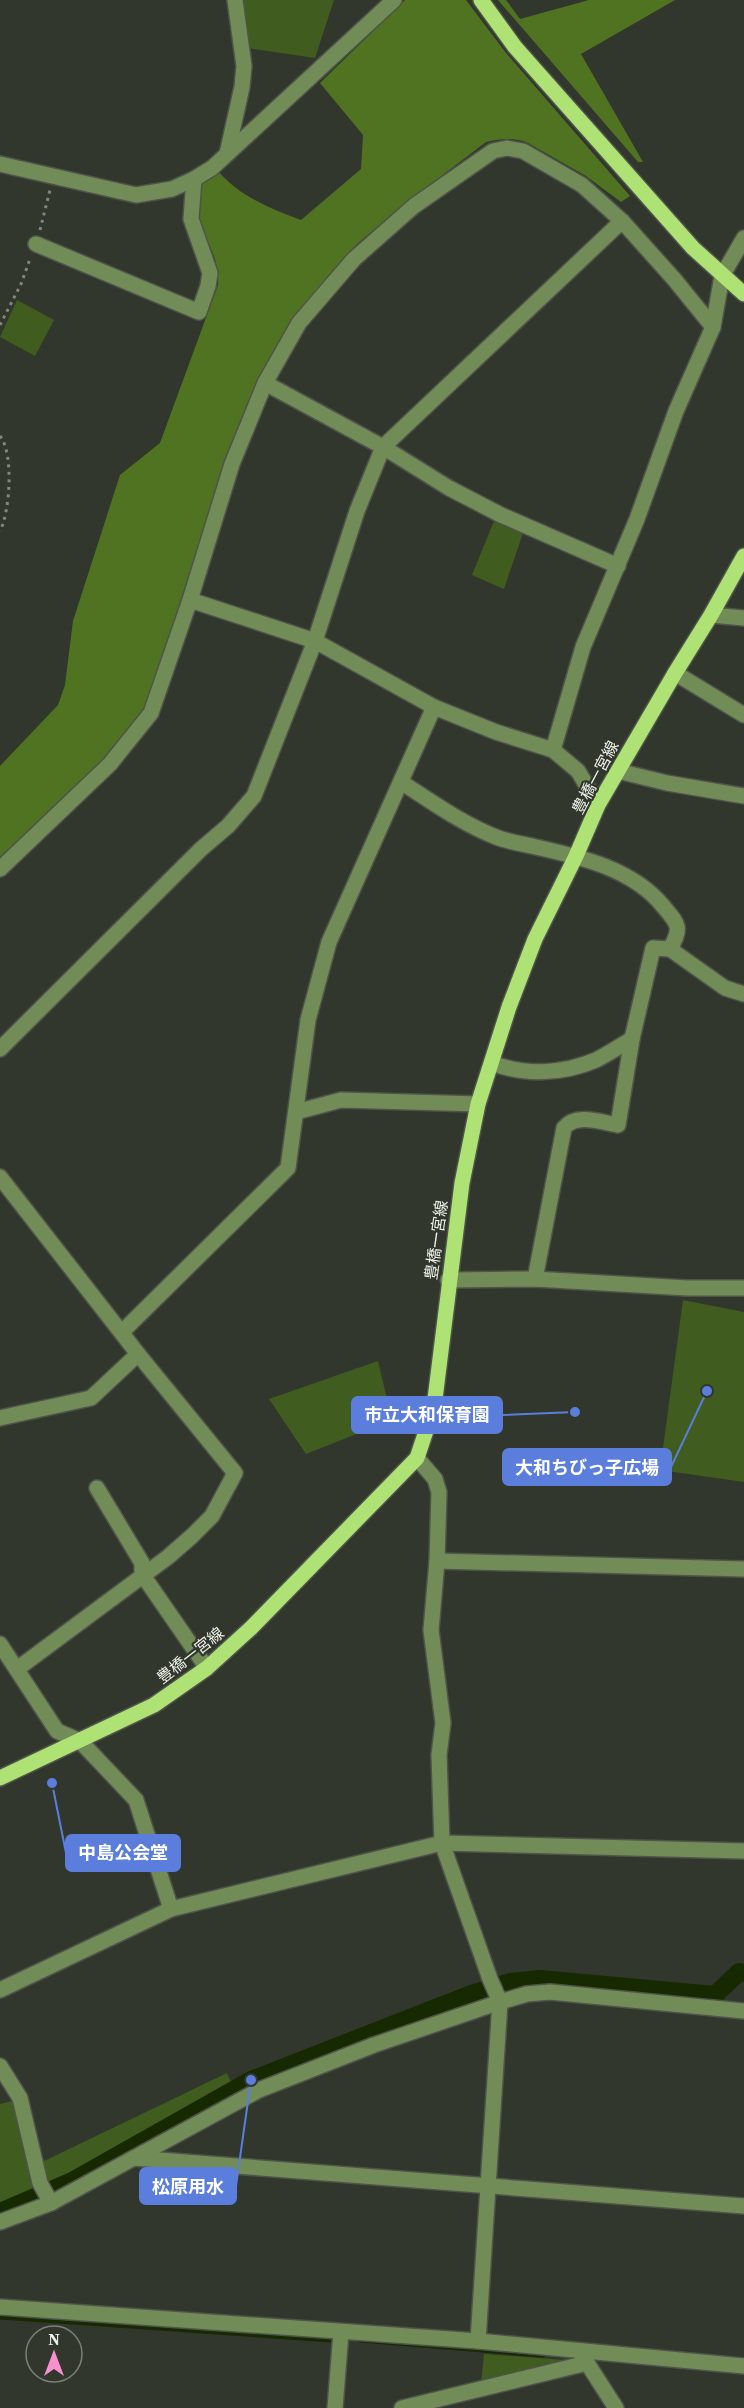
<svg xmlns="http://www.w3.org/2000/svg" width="744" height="2408" font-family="'Source Serif 4','Noto Sans JP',serif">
	<rect width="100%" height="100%" fill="#31372c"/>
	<g fill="#405c1e">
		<polygon points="240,0 334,0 315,58 247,48"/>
		<polygon points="17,300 54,320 35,356 0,337"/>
		<polygon points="496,516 524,530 504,589 472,575"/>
		<polygon points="683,1300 744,1312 744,1482 660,1470"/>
		<polygon points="378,1361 392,1420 306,1454 269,1399"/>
		<polygon points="227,2073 231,2082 69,2174 48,2183 42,2162"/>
		<polygon points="16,2100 37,2189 0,2203 0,2104"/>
		<polygon points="484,2354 565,2360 570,2363 481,2384"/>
	</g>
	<g fill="#507322">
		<path d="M 405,0 L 466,0 L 506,53 L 630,196 L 621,202 L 586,176 L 528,143 C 514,137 501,139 486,142 L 410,200 L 358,243 L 344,258 L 292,321 L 257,382 L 224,464 L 148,703 L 107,759 L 0,860 L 0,766 L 58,705 L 65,685 L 73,621 L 120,475 L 160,443 L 218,285 C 220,255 204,242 198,216 C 196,205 200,193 202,182 L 218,171 C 239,196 271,209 301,220 L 361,169 L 363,135 L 320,83 Z"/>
		<polygon points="498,0 506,0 520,19 589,0 675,0 581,54 643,162 638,162"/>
	</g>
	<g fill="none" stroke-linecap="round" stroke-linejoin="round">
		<g stroke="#172900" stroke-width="5">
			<polyline points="0,2317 331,2340"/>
			<polyline points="360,2340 543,2355"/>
		</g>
		<polyline stroke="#172900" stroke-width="18" points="0,2212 72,2181 251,2080 474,1993 510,1982 540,1979 715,1995 739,1972 744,1973"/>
		<g stroke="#4f544a" stroke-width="18">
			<g id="minor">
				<polyline points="227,154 242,87 244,66 235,0"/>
				<polyline points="0,164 136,195 172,189 194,179 212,168 394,0"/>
				<polyline points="36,244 199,312 208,286 210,273 191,219 194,179"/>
				<polyline points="265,383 383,447 449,488 501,515 618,566"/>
				<polyline points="190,600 315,641 434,707 496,732 553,750 578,771 598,805"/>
				<polyline points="711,615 744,618"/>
				<polyline points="675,673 744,715"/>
				<polyline points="553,750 583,647 637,519 676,411 713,327 722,276 744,238"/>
				<polyline points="618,771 667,783 744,796"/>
				<path d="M 401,782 C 432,802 461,823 496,837 C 509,842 523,844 536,847 C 581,857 633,869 663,906 C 679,925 682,927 670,949 L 725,988 L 744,994"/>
				<polyline points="0,869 110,764 151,713 190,600 232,464 265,383 299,323 354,259 414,206 493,151 507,148 523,151 582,185 622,221 674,279 713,327"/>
				<polyline points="0,1049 201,849 228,826 254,796 315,641 357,511 383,447 622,221"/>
				<path d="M 492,1063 C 525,1076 563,1074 596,1060 C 608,1054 620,1046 632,1039"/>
				<polyline points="296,1112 341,1100 478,1104"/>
				<polyline points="0,1177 138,1354 235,1473 212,1516 192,1536 168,1557 17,1669"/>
				<path d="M 535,1279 L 564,1128 C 576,1113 600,1122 618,1125 L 632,1039 L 653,948 L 670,949"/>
				<polyline points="448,1280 535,1279 687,1288 744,1288"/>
				<polyline points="122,1332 288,1168 308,1020 329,942 434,707"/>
				<polyline points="0,1418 91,1398 138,1354"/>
				<polyline points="417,1458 435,1479 439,1492 437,1561 431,1630 443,1723 439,1755 442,1843 490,1979 500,2002 478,2341"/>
				<polyline points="97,1488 142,1563 142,1574 207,1668"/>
				<polyline points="437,1561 744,1569"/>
				<polyline points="0,1644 57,1731 80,1741 136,1800 171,1909"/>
				<polyline points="0,1990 171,1909 442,1843 744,1851"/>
				<polyline points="0,2066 20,2098 40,2183 51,2203"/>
				<polyline points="134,2158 744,2206"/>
				<polyline points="0,2222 51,2203 259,2090 374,2045 500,2002 527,1994 550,1992 744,2011"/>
				<polyline points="0,2307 478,2341 744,2366"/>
				<polyline points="582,2355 616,2408"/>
				<polyline points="335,2408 341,2332"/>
				<polyline points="402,2408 587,2363"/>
			</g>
		</g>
		<g stroke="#4f544a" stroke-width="18">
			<g id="major">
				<polyline points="481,0 515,47 693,248 744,294"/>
				<polyline points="0,1778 154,1705 207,1668 251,1628 417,1458 434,1407 462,1183 478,1104 509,1007 535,939 576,856 598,805 675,673 711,615 744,556"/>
			</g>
		</g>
		<g stroke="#81877d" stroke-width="3" stroke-dasharray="3 4.5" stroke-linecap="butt">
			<polyline points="40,230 50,190"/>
			<polyline points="0,325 21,284 30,259"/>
			<path d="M 0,436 C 14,453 10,512 0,531"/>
		</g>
		<use href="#minor" stroke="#728c58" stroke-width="15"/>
		<use href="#major" stroke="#aee275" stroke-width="15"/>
	</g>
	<g text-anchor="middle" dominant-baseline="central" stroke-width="4.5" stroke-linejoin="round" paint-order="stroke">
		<g font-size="16" fill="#ebefe8" stroke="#31372c">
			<text transform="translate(595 777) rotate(-62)">豊橋一宮線</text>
			<text transform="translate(436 1240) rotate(-82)">豊橋一宮線</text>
			<text transform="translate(190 1655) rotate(-38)">豊橋一宮線</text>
		</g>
	</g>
	<path fill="none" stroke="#5b7edd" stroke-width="2" d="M575 1412L502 1415M707 1391L671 1467M52 1783L66 1853M251 2080L236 2186"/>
	<g fill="#5b7edd" stroke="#31372c" stroke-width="2">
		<circle cx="575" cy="1412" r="6"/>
		<circle cx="707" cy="1391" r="6"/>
		<circle cx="52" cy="1783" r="6"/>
		<circle cx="251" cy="2080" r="6"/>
	</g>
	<g fill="#5b7edd" stroke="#5b7edd" stroke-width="2">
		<rect x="352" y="1397" width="150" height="36" rx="6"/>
		<rect x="503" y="1449" width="168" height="36" rx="6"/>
		<rect x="66" y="1835" width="114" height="36" rx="6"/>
		<rect x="140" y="2168" width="96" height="36" rx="6"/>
	</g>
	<g font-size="18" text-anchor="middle" font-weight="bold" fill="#fff">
		<text x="427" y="1421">市立大和保育園</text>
		<text x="587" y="1474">大和ちびっ子広場</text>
		<text x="123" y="1859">中島公会堂</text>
		<text x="188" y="2193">松原用水</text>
	</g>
	<g transform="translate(54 2354)"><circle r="28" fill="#31372c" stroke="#7b8177" stroke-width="1.5"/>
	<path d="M0-4.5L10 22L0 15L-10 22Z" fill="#f790ce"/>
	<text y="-9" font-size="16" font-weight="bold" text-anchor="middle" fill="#ebefe8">N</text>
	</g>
</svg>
